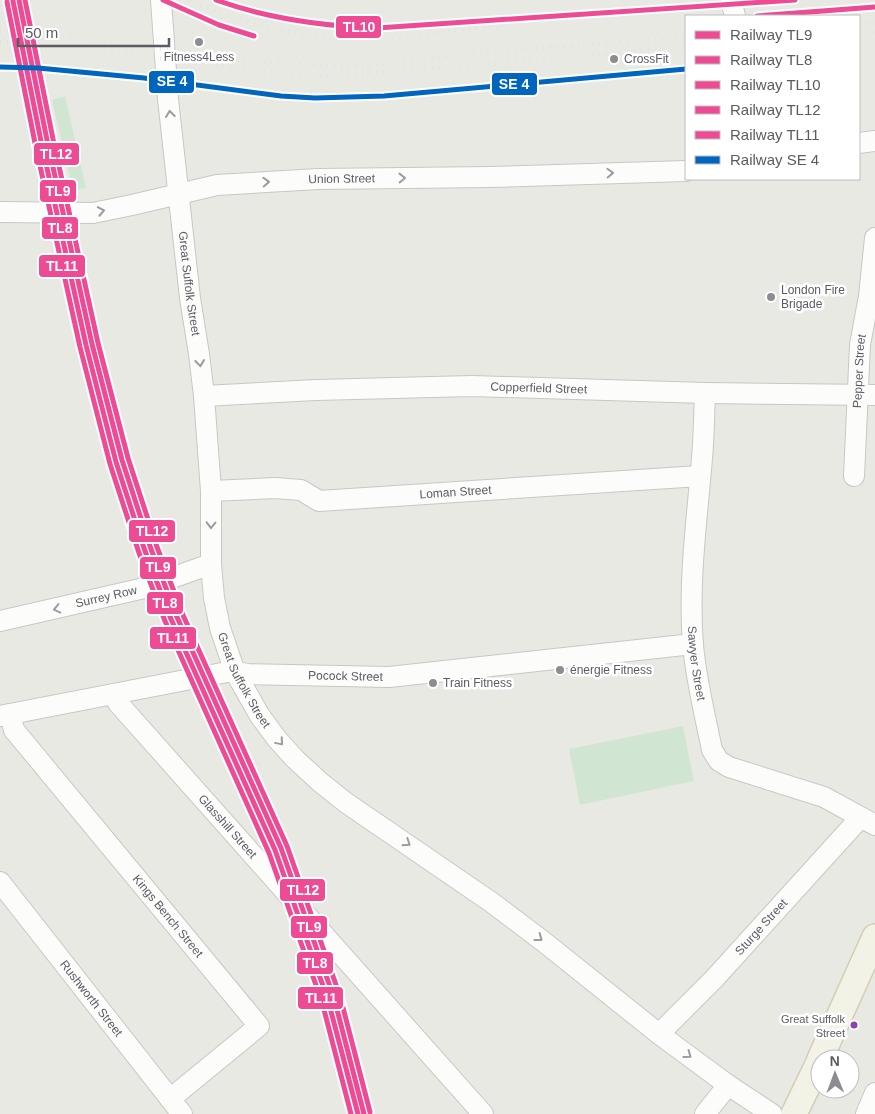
<svg xmlns="http://www.w3.org/2000/svg" width="875" height="1114" font-family="Helvetica,sans-serif">
	<rect width="100%" height="100%" fill="#e9e9e4"/>
	<g fill="#d1e6d2">
		<polygon points="65,96 86,188 73,190 52,100"/>
		<polygon points="683,726 694,781 580,805 569,749"/>
	</g>
	<g fill="none" stroke-linecap="round" stroke-linejoin="round">
		<g stroke="#c7c7c6" stroke-width="22">
			<g id="minor">
				<path id="s1" d="M 161,0 L 168,99 L 190,298 L 199,354 L 204,396 L 211,491 L 211,564 L 214,598 L 220,628 L 235,672 L 260,716 L 277,739 L 295,759 L 320,782 L 345,802 L 491,902 L 544,942 L 659,1034 L 728,1085 L 772,1114"/>
				<polyline points="731,0 735,16"/>
				<polyline points="859,143 875,141"/>
				<path id="s2" d="M 0,212 L 93,213 L 132,205 L 217,185 L 318,179 L 490,177 L 686,171"/>
				<path id="s3" d="M 705,393 C 704,415 704,437 702,458 C 697,520 688,582 693,645 C 696,680 705,715 712,750 L 719,761 L 729,767 L 824,797 L 875,825"/>
				<path id="s4" d="M 204,396 L 316,390 L 472,386 L 705,393 L 875,395"/>
				<path id="s5" d="M 854,476 L 860,345 L 869,296 L 875,238"/>
				<path id="s6" d="M 211,491 L 275,488 L 301,490 L 319,501 L 700,476"/>
				<path id="s7" d="M 0,621 L 140,589 L 211,564"/>
				<path id="s8" d="M 114,694 L 118,703 L 483,1114"/>
				<path id="s9" d="M 10,714 L 14,730 L 259,1026 L 170,1099"/>
				<path id="s10" d="M 0,716 L 227,672 L 235,672 L 248,674 L 389,677 L 693,644"/>
				<path id="s11" d="M 0,882 L 182,1114"/>
				<path id="s12" d="M 659,1034 L 714,979 L 860,818"/>
				<polyline points="705,1114 728,1085"/>
				<polyline points="866,1114 875,1093"/>
			</g>
		</g>
		<g stroke="#d1ceb2" stroke-width="28">
			<g id="major">
				<polyline points="820,1059 875,937"/>
				<polyline points="794,1114 820,1060"/>
			</g>
		</g>
		<use href="#minor" stroke="#fcfcfb" stroke-width="20"/>
		<use href="#major" stroke="#f2f2e6" stroke-width="25"/>
		<g stroke="#e2e2e1" stroke-width="4" stroke-dasharray="1 6" stroke-linecap="butt">
			<path d="M 188,0 C 238,24 321,42 377,39 C 431,36 486,26 540,18"/>
			<polyline points="859,23 875,22"/>
			<polyline points="0,31 31,33 257,61 345,67 386,64 513,50 686,37"/>
			<polyline points="859,33 875,32"/>
			<polyline points="0,42 47,44 261,71 342,76 686,47"/>
		</g>
		<g stroke="#fff" stroke-width="9">
			<polyline id="rail-1" points="19,0 47,140 92,344 122,460 151,549 177,617 281,848 334,998 364,1114"/>
		</g>
		<g stroke="#fff" stroke-width="9">
			<polyline id="rail-2" points="13,1 41,141 86,345 116,462 145,551 171,619 275,850 328,1000 358,1114"/>
		</g>
		<g stroke="#fff" stroke-width="9">
			<g id="rail-3">
				<polyline points="163,0 219,25 254,36"/>
				<path d="M 216,0 C 269,19 321,26 377,28 L 795,0"/>
				<polyline points="757,16 875,7"/>
			</g>
		</g>
		<g stroke="#fff" stroke-width="9">
			<polyline id="rail-4" points="25,0 53,139 98,343 128,458 157,547 183,615 287,846 340,996 370,1112"/>
		</g>
		<g stroke="#fff" stroke-width="9">
			<polyline id="rail-5" points="7,2 35,143 80,347 110,464 139,553 165,621 269,853 322,1002 351,1114"/>
		</g>
		<g stroke="#fff" stroke-width="9">
			<polyline id="rail-6" points="0,67 38,68 144,78 281,96 315,98 384,96 686,69"/>
		</g>
		<use href="#rail-1" stroke="#ee4b95" stroke-width="5"/>
		<use href="#rail-2" stroke="#ee4b95" stroke-width="5"/>
		<use href="#rail-3" stroke="#ee4b95" stroke-width="5"/>
		<use href="#rail-4" stroke="#ee4b95" stroke-width="5"/>
		<use href="#rail-5" stroke="#ee4b95" stroke-width="5"/>
		<use href="#rail-6" stroke="#0065bd" stroke-width="5"/>
	</g>
	<defs><path id="oneway-chevron" d="M-2-3.5L2.5 0L-2 3.5" fill="none" stroke-width="1.6" stroke-linecap="round" stroke-linejoin="round" transform="scale(1.25)"/></defs>
	<g stroke="#9b9c9f">
		<use href="#oneway-chevron" transform="translate(170 114) rotate(-97)"/>
		<use href="#oneway-chevron" transform="translate(610 173) rotate(-2)"/>
		<use href="#oneway-chevron" transform="translate(402 178) rotate(-1)"/>
		<use href="#oneway-chevron" transform="translate(266 182) rotate(-3)"/>
		<use href="#oneway-chevron" transform="translate(101 211) rotate(-11)"/>
		<use href="#oneway-chevron" transform="translate(200 363) rotate(84)"/>
		<use href="#oneway-chevron" transform="translate(211 525) rotate(91)"/>
		<use href="#oneway-chevron" transform="translate(57 609) rotate(167)"/>
		<use href="#oneway-chevron" transform="translate(280 742) rotate(50)"/>
		<use href="#oneway-chevron" transform="translate(407 843) rotate(34)"/>
		<use href="#oneway-chevron" transform="translate(539 938) rotate(37)"/>
		<use href="#oneway-chevron" transform="translate(688 1055) rotate(36)"/>
	</g>
	<g fill="#8c8d90" stroke="#fff" stroke-width="2">
		<circle cx="199" cy="42" r="5"/>
		<circle cx="614" cy="59" r="5"/>
		<circle cx="771" cy="297" r="5"/>
		<circle cx="560" cy="670" r="5"/>
		<circle cx="433" cy="683" r="5"/>
	</g>
	<circle fill="#8e44ad" stroke="#fff" stroke-width="2" cx="854" cy="1025" r="4.5"/>
	<g text-anchor="middle" dominant-baseline="central" stroke-width="5" stroke-linejoin="round" paint-order="stroke">
		<g font-size="11" fill="#5a5c62" stroke="#fff" text-anchor="end">
			<text x="845" y="1019">Great Suffolk<tspan x="845" dy="14">Street</tspan></text>
		</g>
		<g font-size="12" fill="#5a5c62" stroke="#fff" text-anchor="start">
			<text x="199" y="57" text-anchor="middle">Fitness4Less</text>
			<text x="624" y="59">CrossFit</text>
			<text x="781" y="290">London Fire<tspan x="781" dy="14">Brigade</tspan></text>
			<text x="570" y="670">énergie Fitness</text>
			<text x="443" y="683">Train Fitness</text>
		</g>
		<g font-size="12" fill="#5a5c62" stroke="#fff">
			<text stroke="none"><textPath href="#s2" startOffset="345">Union Street</textPath></text>
			<text stroke="none"><textPath href="#s1" startOffset="285">Great Suffolk Street</textPath></text>
			<text stroke="none"><textPath href="#s5" startOffset="105">Pepper Street</textPath></text>
			<text stroke="none"><textPath href="#s4" startOffset="335">Copperfield Street</textPath></text>
			<text stroke="none"><textPath href="#s6" startOffset="248">Loman Street</textPath></text>
			<text stroke="none"><textPath href="#s7" startOffset="109">Surrey Row</textPath></text>
			<text stroke="none"><textPath href="#s3" startOffset="271">Sawyer Street</textPath></text>
			<text stroke="none"><textPath href="#s10" startOffset="350">Pocock Street</textPath></text>
			<text stroke="none"><textPath href="#s1" startOffset="689">Great Suffolk Street</textPath></text>
			<text stroke="none"><textPath href="#s8" startOffset="175">Glasshill Street</textPath></text>
			<text stroke="none"><textPath href="#s9" startOffset="258">Kings Bench Street</textPath></text>
			<text stroke="none"><textPath href="#s12" startOffset="148">Sturge Street</textPath></text>
			<text stroke="none"><textPath href="#s11" startOffset="148">Rushworth Street</textPath></text>
		</g>
	</g>
	<g stroke="#fff" stroke-width="2">
		<rect x="335" y="15" width="47" height="24" rx="5" fill="#ee4b95"/>
		<rect x="148" y="70" width="47" height="24" rx="5" fill="#0065bd"/>
		<rect x="491" y="72" width="47" height="24" rx="5" fill="#0065bd"/>
		<rect x="33" y="142" width="47" height="24" rx="5" fill="#ee4b95"/>
		<rect x="39" y="179" width="38" height="24" rx="5" fill="#ee4b95"/>
		<rect x="41" y="216" width="38" height="24" rx="5" fill="#ee4b95"/>
		<rect x="38" y="254" width="48" height="24" rx="5" fill="#ee4b95"/>
		<rect x="128" y="519" width="48" height="24" rx="5" fill="#ee4b95"/>
		<rect x="139" y="556" width="38" height="24" rx="5" fill="#ee4b95"/>
		<rect x="146" y="591" width="38" height="24" rx="5" fill="#ee4b95"/>
		<rect x="149" y="626" width="48" height="24" rx="5" fill="#ee4b95"/>
		<rect x="279" y="878" width="47" height="24" rx="5" fill="#ee4b95"/>
		<rect x="290" y="915" width="38" height="24" rx="5" fill="#ee4b95"/>
		<rect x="296" y="951" width="38" height="24" rx="5" fill="#ee4b95"/>
		<rect x="297" y="986" width="47" height="24" rx="5" fill="#ee4b95"/>
	</g>
	<g font-size="14" text-anchor="middle" font-weight="bold" fill="#fff">
		<text x="359" y="32">TL10</text>
		<text x="172" y="86">SE 4</text>
		<text x="514" y="89">SE 4</text>
		<text x="56" y="159">TL12</text>
		<text x="58" y="196">TL9</text>
		<text x="60" y="233">TL8</text>
		<text x="62" y="271">TL11</text>
		<text x="152" y="536">TL12</text>
		<text x="158" y="572">TL9</text>
		<text x="165" y="608">TL8</text>
		<text x="173" y="643">TL11</text>
		<text x="303" y="895">TL12</text>
		<text x="309" y="932">TL9</text>
		<text x="315" y="968">TL8</text>
		<text x="321" y="1003">TL11</text>
	</g>
	<rect x="685" y="15" width="175" height="165" fill="#ffffff" stroke="#bdbec0"/>
	<rect x="695" y="31" width="25" height="8" fill="#ee4b95" stroke="#bdbec0"/>
	<text x="730" y="40" font-size="15" fill="#5a5c62">Railway TL9</text>
	<rect x="695" y="56" width="25" height="8" fill="#ee4b95" stroke="#bdbec0"/>
	<text x="730" y="65" font-size="15" fill="#5a5c62">Railway TL8</text>
	<rect x="695" y="81" width="25" height="8" fill="#ee4b95" stroke="#bdbec0"/>
	<text x="730" y="90" font-size="15" fill="#5a5c62">Railway TL10</text>
	<rect x="695" y="106" width="25" height="8" fill="#ee4b95" stroke="#bdbec0"/>
	<text x="730" y="115" font-size="15" fill="#5a5c62">Railway TL12</text>
	<rect x="695" y="131" width="25" height="8" fill="#ee4b95" stroke="#bdbec0"/>
	<text x="730" y="140" font-size="15" fill="#5a5c62">Railway TL11</text>
	<rect x="695" y="156" width="25" height="8" fill="#0065bd" stroke="#bdbec0"/>
	<text x="730" y="165" font-size="15" fill="#5a5c62">Railway SE 4</text>
	<g transform="translate(835 1074) rotate(359)"><circle r="24" fill="#ffffff" stroke="#bdbec0"/>
	<path d="M0-4L9 19L0 12L-9 19Z" fill="#8c8d90"/>
	<text y="-8" font-size="14" font-weight="bold" text-anchor="middle" fill="#5a5c62">N</text>
	</g>
	<path d="M18 38v8h151v-8" fill="none" stroke="#5a5c62" stroke-width="2.5"/>
	<text x="25" y="38" font-size="15" fill="#5a5c62" stroke="#ffffff" stroke-width="4" paint-order="stroke">50 m</text>
</svg>
